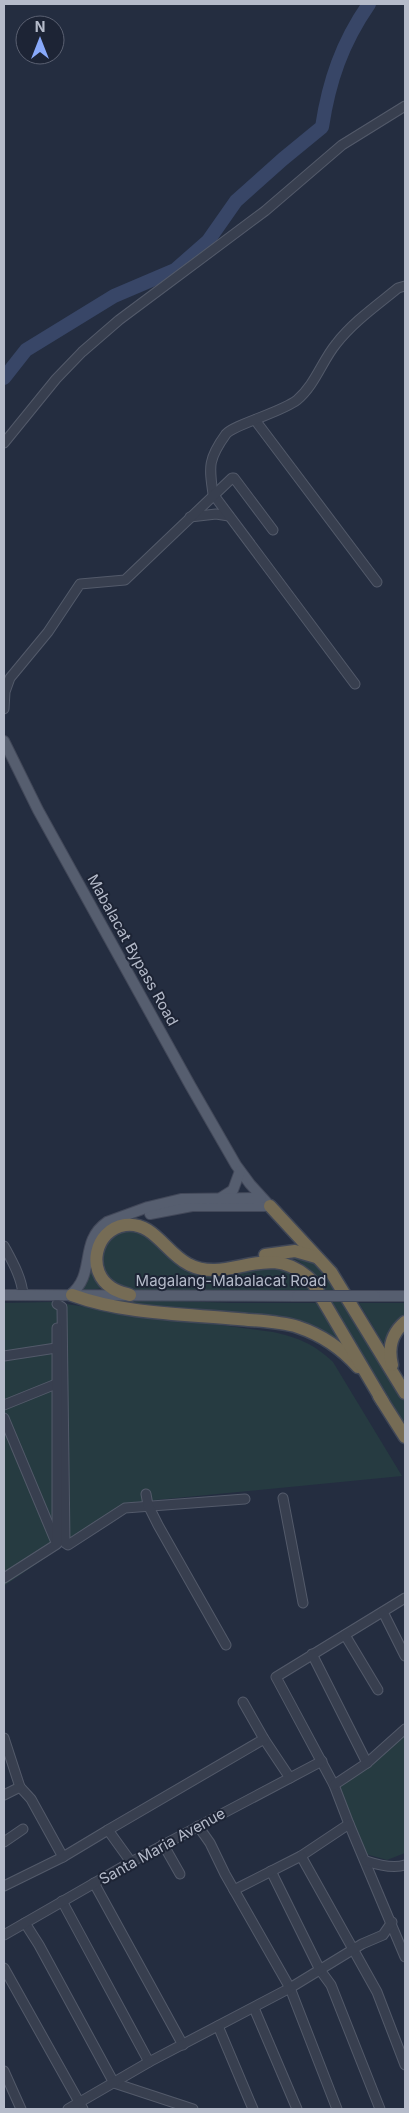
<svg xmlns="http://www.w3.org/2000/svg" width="409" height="2113" font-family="Inter,sans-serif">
	<rect width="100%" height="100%" fill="#242d40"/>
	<g fill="#263b41">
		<path d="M 123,1220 C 159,1217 166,1250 194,1261 C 216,1270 244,1260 266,1257 L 266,1260 C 245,1263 220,1271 198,1265 C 173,1258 161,1225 135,1223 C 112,1220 89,1240 93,1265 C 94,1274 100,1280 104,1288 L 80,1291 C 96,1265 85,1230 123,1220 Z"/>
		<polygon points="128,1229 143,1232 185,1267 271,1265 301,1276 313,1292 128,1290 107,1278 99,1259 108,1239"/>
		<path d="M 287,1253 L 318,1263 L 333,1283 L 405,1402 L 405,1429 L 304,1265 C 298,1260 291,1259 287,1253 Z"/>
		<polygon points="151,1300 232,1303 319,1303 352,1357 324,1336 103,1301"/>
		<path d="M 51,1302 L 273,1332 C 298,1338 313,1343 333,1362 L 402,1476 L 125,1503 L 4,1586 L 4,1303 Z"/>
		<polygon points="359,1303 405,1303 405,1318 383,1343"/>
		<polygon points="405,1735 405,1853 387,1860 362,1853 338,1789"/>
	</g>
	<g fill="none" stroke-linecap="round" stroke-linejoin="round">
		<path stroke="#384667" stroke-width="14" d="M 4,378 L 26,350 L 114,296 L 175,270 L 208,241 L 236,201 L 283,159 L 322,127 C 329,81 342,43 369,4"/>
		<g stroke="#535a6a" stroke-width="11">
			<g id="minor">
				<polyline points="255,420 377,582"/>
				<polyline points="4,443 56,379 82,352 119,320 265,211 342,145 405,106"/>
				<polyline points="190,517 216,514 229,516"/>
				<path d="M 355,684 L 213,494 C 209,466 208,459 226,434 C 233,425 282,412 297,400 C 315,385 322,361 336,344 C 353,322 376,306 398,288 L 405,286"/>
				<polyline points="4,709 5,692 10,678 48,632 80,584 125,580 232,478 234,478 273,530"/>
				<path d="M 4,1246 C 12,1261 22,1278 23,1295"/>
				<polyline points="57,1304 62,1307 65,1543 68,1545 125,1508 245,1499"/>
				<polyline points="4,1356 56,1348"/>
				<polyline points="4,1405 56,1384"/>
				<polyline points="4,1418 55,1540"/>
				<polyline points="146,1494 148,1505 158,1525 226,1645"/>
				<polyline points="283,1498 303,1603"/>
				<polyline points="4,1578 57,1544 57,1328"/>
				<polyline points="405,1598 276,1677 334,1785 349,1824 405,1957"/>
				<polyline points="383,1612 405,1656"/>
				<polyline points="345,1635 378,1690"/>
				<polyline points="312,1654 367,1763"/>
				<polyline points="4,1738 20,1787 31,1799 63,1857"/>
				<polyline points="264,1739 290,1778"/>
				<polyline points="334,1785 367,1763 405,1729"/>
				<polyline points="4,1795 20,1787"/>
				<polyline points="198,1826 210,1843 225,1874 290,1988 337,2109"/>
				<polyline points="4,1842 23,1829"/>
				<polyline points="163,1844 180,1874"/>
				<polyline points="301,1856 349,1824"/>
				<path d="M 366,1861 C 378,1865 393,1869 405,1865"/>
				<polyline points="131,1862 108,1830 264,1739 243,1702"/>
				<polyline points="271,1871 320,1970 331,1985 380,2109"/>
				<polyline points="94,1883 183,2045"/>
				<polyline points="4,1886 63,1857 108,1830"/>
				<polyline points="234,1890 301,1856 377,1992 405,2065"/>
				<polyline points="62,1901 149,2062"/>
				<polyline points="25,1923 39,1945 114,2083 193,2109"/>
				<polyline points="4,1935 131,1862 322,1761"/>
				<polyline points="4,1968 83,2109"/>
				<polyline points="254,2008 297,2109"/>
				<polyline points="218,2026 253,2109"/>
				<polyline points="4,2071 21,2109"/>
				<polyline points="68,2109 149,2062 290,1988 362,1944 383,1935 392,1922"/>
			</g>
		</g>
		<g stroke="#424859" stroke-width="12">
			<g id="major">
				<polyline points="4,741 38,810 190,1085 236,1165 250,1184 270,1206"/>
				<polyline points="222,1197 233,1190 240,1171"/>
				<polyline points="150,1214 192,1206 270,1206"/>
				<polyline points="4,1295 297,1296"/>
				<path d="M 70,1295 C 97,1274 78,1242 107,1222 L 148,1207 L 181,1199 L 261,1198"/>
				<polyline points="375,1296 405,1296"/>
			</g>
		</g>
		<g stroke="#404757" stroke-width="15">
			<g id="highway">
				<polyline points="270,1206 331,1272 405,1393"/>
				<polyline points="265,1255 295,1251 316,1257"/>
				<path d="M 72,1295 C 124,1314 183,1314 238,1319 C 258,1321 279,1321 298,1327 C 322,1335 342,1349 358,1367"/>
				<path d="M 130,1295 C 124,1293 118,1292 112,1288 C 86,1272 94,1230 125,1225 C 153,1221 166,1253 188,1264 C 229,1286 268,1238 311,1280 L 383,1402"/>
				<path d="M 392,1365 C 388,1348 391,1334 405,1322"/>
				<polyline points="379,1396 405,1437"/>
			</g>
		</g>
		<use href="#minor" stroke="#383f4f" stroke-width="9"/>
		<use href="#major" stroke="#565e6f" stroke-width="10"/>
		<use href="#highway" stroke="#766c55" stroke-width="12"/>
		<g stroke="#424859" stroke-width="12" stroke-linecap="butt">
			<polyline id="major-bridge" points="297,1296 375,1296"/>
		</g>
		<use href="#major-bridge" stroke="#565e6f" stroke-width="10"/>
	</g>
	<g text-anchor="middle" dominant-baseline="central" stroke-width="4" stroke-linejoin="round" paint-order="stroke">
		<g font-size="15" fill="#b5bbca" stroke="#1d2435">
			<text transform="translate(133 950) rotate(61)">Mabalacat Bypass Road</text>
			<text x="231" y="1280">Magalang-Mabalacat Road</text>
			<text transform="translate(162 1846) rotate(-29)">Santa Maria Avenue</text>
		</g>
	</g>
	<rect width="409" height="2113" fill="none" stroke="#b5bbca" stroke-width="10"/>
	<g transform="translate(40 40)"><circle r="24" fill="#1d2435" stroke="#5a6071"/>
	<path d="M0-4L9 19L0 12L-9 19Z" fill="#89a9fa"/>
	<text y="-8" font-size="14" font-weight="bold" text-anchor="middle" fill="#b5bbca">N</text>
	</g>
</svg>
